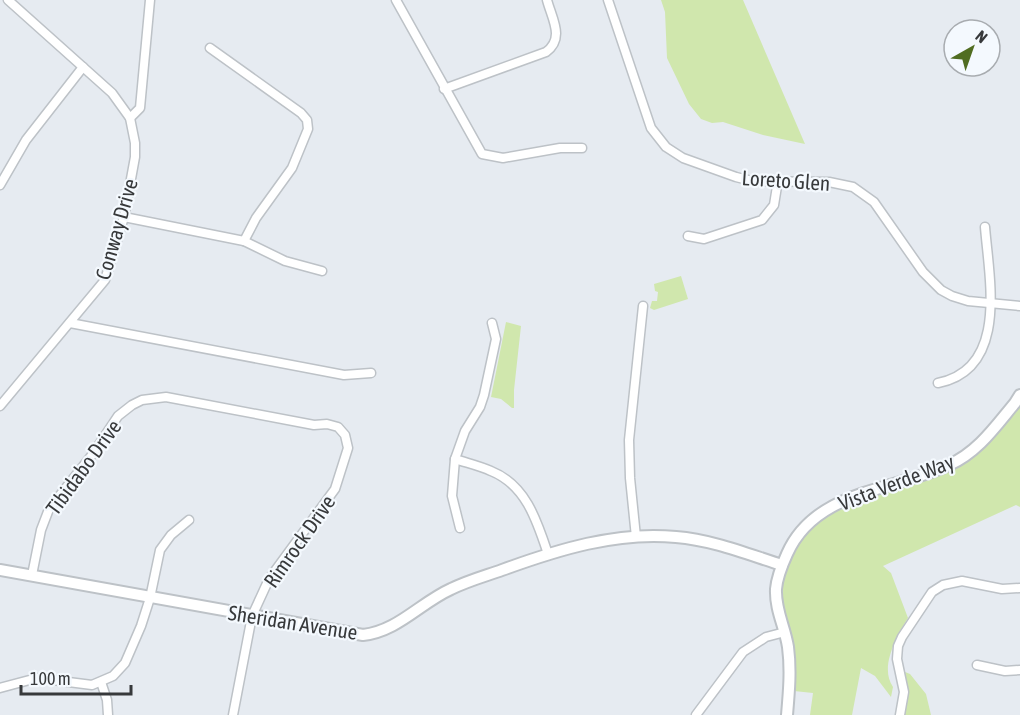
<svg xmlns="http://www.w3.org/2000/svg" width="1020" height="715" font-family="'Asap Condensed',sans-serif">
	<rect width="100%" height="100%" fill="#e6ebf1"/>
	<g fill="#d0e7ad">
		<polygon points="661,0 743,0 805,144 763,135 723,122 712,123 701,119 689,104 667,58 665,12"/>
		<polygon points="681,276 688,299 654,310 650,308 652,301 657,301 658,292 655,291 654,284"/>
		<polygon points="506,322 521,326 514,390 514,408 512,408 501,399 491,397"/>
		<path d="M 1020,407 L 1020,507 L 1016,505 L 883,566 L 891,573 L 908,618 C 897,636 879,667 893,687 L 891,697 L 875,676 L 861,668 L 852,715 L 810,715 L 813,693 L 794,691 L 796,670 L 794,649 L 783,605 L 783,582 L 788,559 L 798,541 L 823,514 L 938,475 L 969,460 L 990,441 Z"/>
		<polygon points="905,672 910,674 926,694 931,715 904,715 907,693"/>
	</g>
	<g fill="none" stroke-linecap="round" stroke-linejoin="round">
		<g stroke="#bdc2c7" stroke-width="11">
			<g id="minor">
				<polyline points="396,0 482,154 503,158 560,148 582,148"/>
				<polyline points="608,0 651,128 666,147 683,158 736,177 752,181 829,182 853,187 874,202 923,272 941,290 952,296 968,301 1020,306"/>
				<polyline points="210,48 301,113 307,120 308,129 292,168 256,218 244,241"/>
				<path d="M 444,89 L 546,52 C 565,38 552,19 547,0"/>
				<polyline points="130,118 140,108 150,0"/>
				<polyline points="0,185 26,140 83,67"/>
				<polyline points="124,217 244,241 285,261 322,271"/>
				<polyline points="688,236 704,239 762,220 774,205 778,180"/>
				<polyline points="70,323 344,375 371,373"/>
				<path d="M 938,383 C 1009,369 989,278 985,227"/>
				<polyline points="0,406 105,280 124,217 135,157 135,143 130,118 112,93 8,0"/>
				<path d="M 455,459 C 467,463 480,466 491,471 C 526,485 537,521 548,554"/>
				<polyline points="460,528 452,496 455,459 465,431 480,407 484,395 496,339 492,323"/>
				<polyline points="636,537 630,478 629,440 643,306"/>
				<polyline points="32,575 41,530 49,509 92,455 118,416 132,405 142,400 166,397 314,425 327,424 338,427 345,435 348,448 335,489 269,579 252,616 233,715"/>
				<polyline points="977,665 1005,671 1020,670"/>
				<polyline points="101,682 107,700 108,715"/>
				<polyline points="0,688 37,678 92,685 113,676 125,663 141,626 150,598 160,550 171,535 189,520"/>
				<polyline points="696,715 743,652 766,637 785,632"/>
				<polyline points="900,715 904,692 897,659 898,646 902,637 932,592 943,585 962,581 1002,589 1020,588"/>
			</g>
		</g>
		<g stroke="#bdc2c7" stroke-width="14">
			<g id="tertiary">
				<path d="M 0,570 L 363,635 C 398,631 420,603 451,589 C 467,581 485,576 502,570 C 557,550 617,531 676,537 C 713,540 747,554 782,565"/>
				<path d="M 787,715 C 789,692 791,670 788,647 C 785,627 775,610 776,589 C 777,577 782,565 787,554 C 815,490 893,491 949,465 C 978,452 995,427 1015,403 L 1020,395"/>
			</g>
		</g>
		<use href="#minor" stroke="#fff" stroke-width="8"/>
		<use href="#tertiary" stroke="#fff" stroke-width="10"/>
	</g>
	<g text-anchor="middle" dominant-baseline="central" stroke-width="4.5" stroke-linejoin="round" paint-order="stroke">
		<g font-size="21" fill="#37393b" stroke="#f4f9fe">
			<text transform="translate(786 180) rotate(4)">Loreto Glen</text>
			<text transform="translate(116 229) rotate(-74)">Conway Drive</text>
			<text transform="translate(83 467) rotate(-54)">Tibidabo Drive</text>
			<text transform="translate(896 482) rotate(-21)">Vista Verde Way</text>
			<text transform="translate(299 541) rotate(-55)">Rimrock Drive</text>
			<text transform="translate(293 622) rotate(9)">Sheridan Avenue</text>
		</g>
	</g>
	<g transform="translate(972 48) rotate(40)"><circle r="28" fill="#f4f9fe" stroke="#a8acb0" stroke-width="1.5"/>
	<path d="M0-4.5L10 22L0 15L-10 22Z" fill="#506d21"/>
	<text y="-9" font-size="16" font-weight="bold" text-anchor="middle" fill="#37393b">N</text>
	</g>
	<path d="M21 685v9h110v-9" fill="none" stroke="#37393b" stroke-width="3"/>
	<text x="30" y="685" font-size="18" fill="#37393b" stroke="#f4f9fe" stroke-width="4.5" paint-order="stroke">100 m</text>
</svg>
